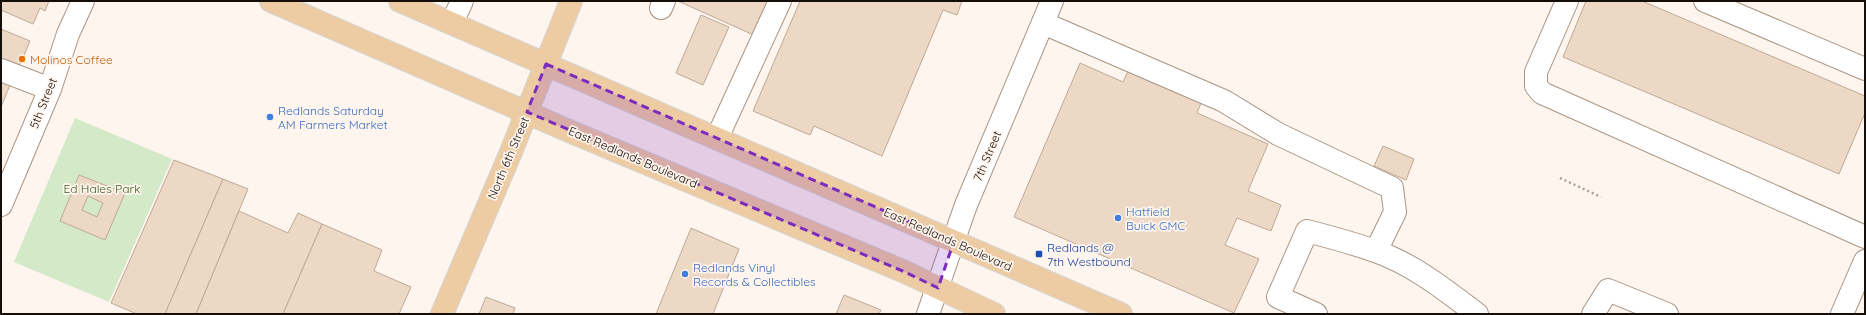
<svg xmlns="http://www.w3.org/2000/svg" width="1866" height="315" font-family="Quicksand,sans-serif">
	<rect width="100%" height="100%" fill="#fef5ee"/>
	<polygon fill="#d4e9c7" points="75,118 172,159 109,302 14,262"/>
	<g fill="#edd8c5" stroke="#bda996" fill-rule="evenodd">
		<polygon points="1,1 49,1 45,11 40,8 33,24 1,10"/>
		<polygon points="678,1 773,1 758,37"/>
		<polygon points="800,1 962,1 957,15 943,10 882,156 814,126 810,135 753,111"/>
		<polygon points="1586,1 1642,1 1865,96 1865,113 1839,174 1563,57"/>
		<polygon points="701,15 729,27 703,85 676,73"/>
		<polygon points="1,29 30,41 18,69 1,61"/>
		<polygon points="1080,63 1123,82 1128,71 1201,103 1197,113 1268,144 1248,191 1281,205 1271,231 1237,218 1225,245 1259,259 1234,313 1014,217"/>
		<polygon points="1,81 10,85 1,107"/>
		<polygon points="1383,146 1414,159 1406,180 1374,166"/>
		<polygon points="174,160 223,179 165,314 137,314 111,303"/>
		<path d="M 79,175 L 125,193 L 105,240 L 60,221 ZM 88,196 L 103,203 L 97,217 L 82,210 Z"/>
		<polygon points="223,179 248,189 196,314 165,314"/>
		<polygon points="239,211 288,233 298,213 322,224 283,314 196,314"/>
		<polygon points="322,224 382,250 374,271 411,287 399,314 283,314"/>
		<polygon points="691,228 739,249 713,314 656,314"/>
		<polygon points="844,295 881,310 879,314 836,314"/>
		<polygon points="486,297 515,308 513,314 479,314"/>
	</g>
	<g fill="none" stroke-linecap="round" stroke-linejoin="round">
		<g stroke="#a99583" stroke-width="24">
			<g id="minor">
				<polyline points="1567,1 1536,72 1536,86 1542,93 1865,237"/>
				<polyline points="1705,1 1865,69"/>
				<polyline points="661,8 664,1"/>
				<polyline points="452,23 462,1"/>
				<polyline points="1043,23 1224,101 1278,134 1392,188 1395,212 1376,251"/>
				<polyline points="1,70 50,89"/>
				<polyline points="717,138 780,1"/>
				<polyline points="1,205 50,89 68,34 83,1"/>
				<polyline points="928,314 966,205 1052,1"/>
				<path d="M 1316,314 L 1278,297 L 1307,231 C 1330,237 1353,243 1375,251 C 1413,264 1445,290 1477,314"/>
				<polyline points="1593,314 1608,290 1667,314"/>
				<polyline points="1842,314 1865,261"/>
			</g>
		</g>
		<g stroke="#d5d4d3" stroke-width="24">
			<g id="major">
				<polyline points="271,1 569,131 905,272 994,314"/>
				<polyline points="400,1 1121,314"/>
				<polyline points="442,314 511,152 571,1"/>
			</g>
		</g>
		<polyline stroke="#a8a099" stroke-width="2.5" stroke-dasharray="2 3" stroke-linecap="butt" points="1560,178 1601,197"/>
		<use href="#minor" stroke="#fff" stroke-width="22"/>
		<use href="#major" stroke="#eecca3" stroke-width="22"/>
	</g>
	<path fill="#7b2cbf" fill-opacity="0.2" stroke="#7b2cbf" stroke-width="3" stroke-dasharray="8 5" stroke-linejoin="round" d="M 546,64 L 954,241 L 938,288 L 905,272 L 527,112 Z"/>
	<circle fill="#e8710a" stroke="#fef5ee" stroke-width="1.5" cx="22" cy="59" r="4"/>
	<g fill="#3f7fe0" stroke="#fef5ee" stroke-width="1.5">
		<circle cx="270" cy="117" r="4"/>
		<circle cx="1118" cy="218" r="4"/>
		<circle cx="685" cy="274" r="4"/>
	</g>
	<rect fill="#1a4fb4" stroke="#fef5ee" stroke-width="1.5" x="1035" y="250" width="8" height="8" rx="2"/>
	<g text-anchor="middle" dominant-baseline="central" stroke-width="3.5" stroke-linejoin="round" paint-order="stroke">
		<g font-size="12" fill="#c56008" stroke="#fef5ee" text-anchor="start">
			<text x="30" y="59">Molinos Coffee</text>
		</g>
		<g font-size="12" fill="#150e08" stroke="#fef5ee">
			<text transform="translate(43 103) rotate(-68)">5th Street</text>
			<text transform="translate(987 156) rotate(-67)">7th Street</text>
			<text transform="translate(633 157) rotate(23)">East Redlands Boulevard</text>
			<text transform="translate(508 158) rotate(-67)">North 6th Street</text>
			<text transform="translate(948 239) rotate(24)">East Redlands Boulevard</text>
		</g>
		<g font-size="12" fill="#366cbe" stroke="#fef5ee" text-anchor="start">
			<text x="278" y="110">Redlands Saturday<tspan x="278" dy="14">AM Farmers Market</tspan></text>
			<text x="1126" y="211">Hatfield<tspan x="1126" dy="14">Buick GMC</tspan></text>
			<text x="693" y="267">Redlands Vinyl<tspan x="693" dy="14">Records &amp; Collectibles</tspan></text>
		</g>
		<g font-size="12" fill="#3a601c" stroke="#fef5ee">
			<text x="102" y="188">Ed Hales Park</text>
		</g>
		<g font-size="12" fill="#164399" stroke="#fef5ee" text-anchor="start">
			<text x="1047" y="247">Redlands @<tspan x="1047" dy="14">7th Westbound</tspan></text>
		</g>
	</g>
	<rect width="1866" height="315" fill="none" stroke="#150e08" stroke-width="4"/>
</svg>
